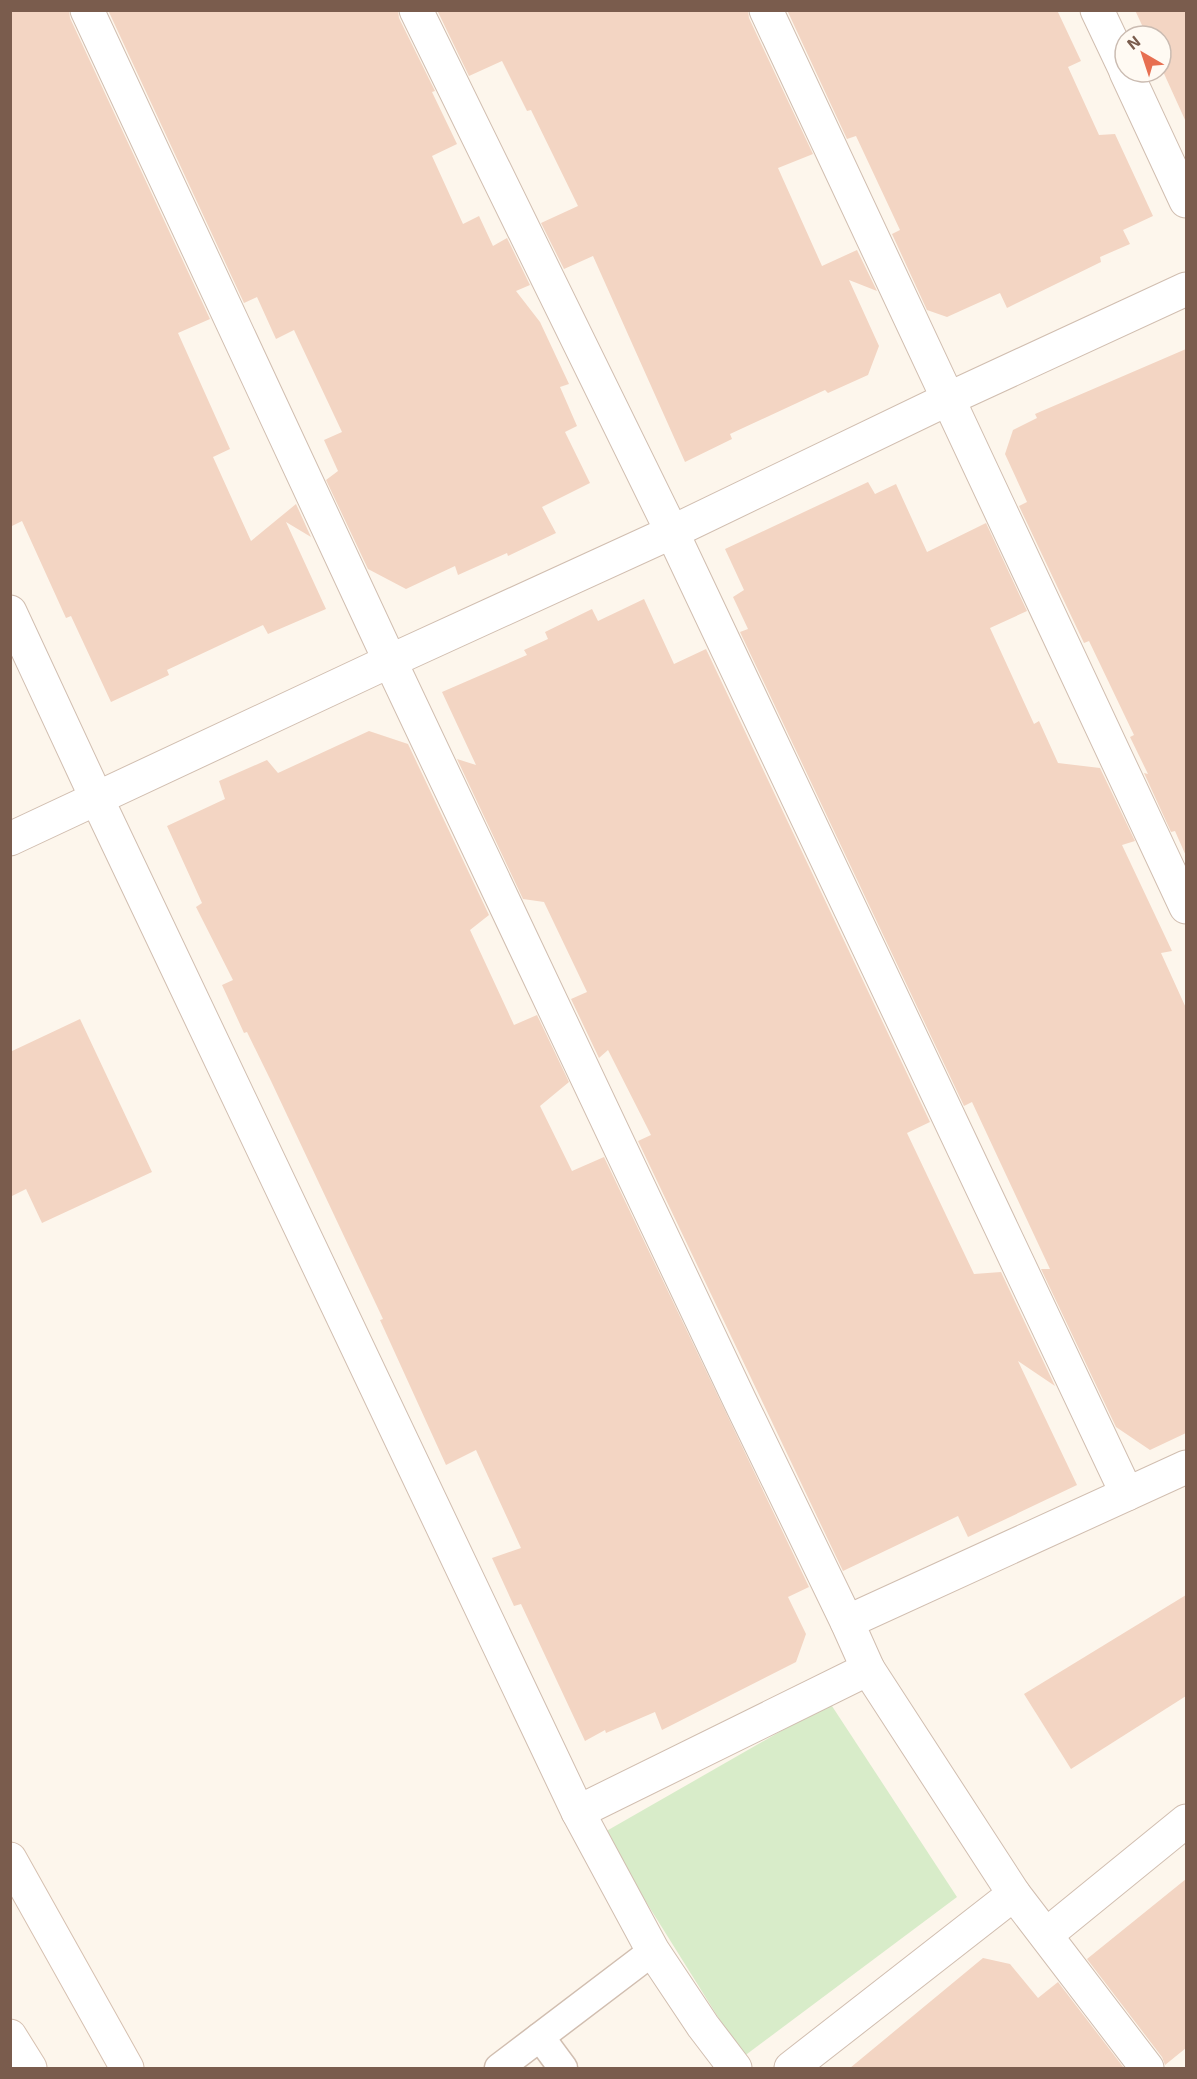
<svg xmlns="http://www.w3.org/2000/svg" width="1197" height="2079" font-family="'Exo 2',sans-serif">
	<rect width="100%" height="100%" fill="#fdf6ec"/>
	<polygon fill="#d8ecc9" points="830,1703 957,1897 743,2057 603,1833"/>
	<g fill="#f3d5c3">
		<polygon points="10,10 69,10 70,18 210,319 178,333 230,449 213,457 251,541 296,504 311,537 286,522 326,609 268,634 263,625 167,670 169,675 111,702 71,616 66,618 22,521 10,527"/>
		<polygon points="108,10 398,10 399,18 435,91 432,92 457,144 432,156 463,224 479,216 493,246 507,238 530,285 516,291 540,322 569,384 560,387 577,426 565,432 590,483 542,507 556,533 508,556 507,553 458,575 455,566 406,589 368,569 326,480 338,471 324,440 342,432 294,330 276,339 257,297 244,303"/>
		<polygon points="437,10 748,10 749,18 813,154 778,168 822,266 857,250 877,291 849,280 879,346 868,375 828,393 825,390 730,434 732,439 685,462 593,256 564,269 541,223 578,206 531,110 527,111 502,61 469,76"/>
		<polygon points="787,10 1057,10 1081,61 1068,67 1099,135 1115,134 1153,216 1123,230 1130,244 1100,257 1101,262 1007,308 1000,293 947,317 927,310 892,234 900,230 856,136 847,139"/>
		<polygon points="1135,10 1186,10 1186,122 1161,67 1161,36 1147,36"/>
		<polygon points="1186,349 1186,856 1175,831 1171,832 1144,773 1148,774 1130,737 1134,735 1089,641 1084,643 1019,506 1027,502 1005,454 1013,430 1037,418 1035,414"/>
		<polygon points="868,482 875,494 896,484 927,552 986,523 1027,611 990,628 1034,724 1039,721 1058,763 1100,768 1135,841 1122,845 1172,951 1161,953 1186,1008 1186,1433 1150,1450 1116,1427 1041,1269 1050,1269 972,1102 964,1106 740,632 748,629 733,597 744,590 725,549"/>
		<polygon points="644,599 674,664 706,649 930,1122 907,1133 974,1274 1001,1272 1055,1386 1018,1361 1077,1485 968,1537 958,1516 843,1571 638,1141 651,1135 608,1050 599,1058 571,999 587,992 544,902 523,899 457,759 476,765 442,692 527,655 524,650 548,639 545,632 592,609 598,621"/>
		<polygon points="369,731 408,744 489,915 470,930 514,1025 537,1015 569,1082 540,1106 572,1171 604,1157 809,1587 788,1597 806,1634 796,1662 662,1730 655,1712 606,1733 605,1730 585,1741 521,1604 514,1606 492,1558 521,1548 476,1450 446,1465 380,1320 383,1319 271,1081 247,1032 244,1033 222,985 233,980 196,907 202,903 167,826 225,799 219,781 267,760 278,773"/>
		<polygon points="80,1019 152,1172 42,1223 26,1189 10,1197 10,1052"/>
		<polygon points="1186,1595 1186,1696 1071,1769 1024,1694"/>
		<polygon points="1186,1879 1186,2048 1165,2065 1162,2057 1087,1959"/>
		<polygon points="983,1958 1010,1964 1038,1998 1058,1982 1124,2068 850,2068"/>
	</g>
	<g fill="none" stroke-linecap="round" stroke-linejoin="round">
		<g stroke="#d1beb0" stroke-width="31">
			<g id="service">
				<polyline points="540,2037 563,2068"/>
				<polyline points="499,2068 653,1951"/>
			</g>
		</g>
		<g stroke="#d1beb0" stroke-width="35">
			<g id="minor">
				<polyline points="87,10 390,661 740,1401 847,1622 868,1669 578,1812"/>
				<polyline points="416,10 672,532 1127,1494"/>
				<polyline points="766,10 1186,907"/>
				<polyline points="1097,10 1125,69"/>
				<polyline points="1126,72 1186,201"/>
				<polyline points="10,612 96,797 578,1812 653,1951 703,2026 735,2068"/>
				<polyline points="10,839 390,661 672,532 948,399 1186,289"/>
				<polyline points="847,1622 1186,1467"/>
				<polyline points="1014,1894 1147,2068"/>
				<polyline points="1046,1935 1186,1821"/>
				<polyline points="791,2068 1014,1894 868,1669"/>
			</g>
		</g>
		<g stroke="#d6c0b0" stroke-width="35">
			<g id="secondary">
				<polyline points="10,1859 127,2068"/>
				<polyline points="10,2036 30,2068"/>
			</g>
		</g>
		<use href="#service" stroke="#fff" stroke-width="28"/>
		<use href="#minor" stroke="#fff" stroke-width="33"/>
		<use href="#secondary" stroke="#fff" stroke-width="33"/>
	</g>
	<rect width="1197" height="2079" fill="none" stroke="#7a5c4d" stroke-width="24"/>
	<g transform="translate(1143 54) rotate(321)"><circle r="28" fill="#fffaf3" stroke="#cabbb1" stroke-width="1.5"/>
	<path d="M0-4.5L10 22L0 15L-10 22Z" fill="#e76f51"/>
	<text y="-9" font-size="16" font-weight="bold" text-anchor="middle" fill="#7a5c4d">N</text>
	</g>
</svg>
